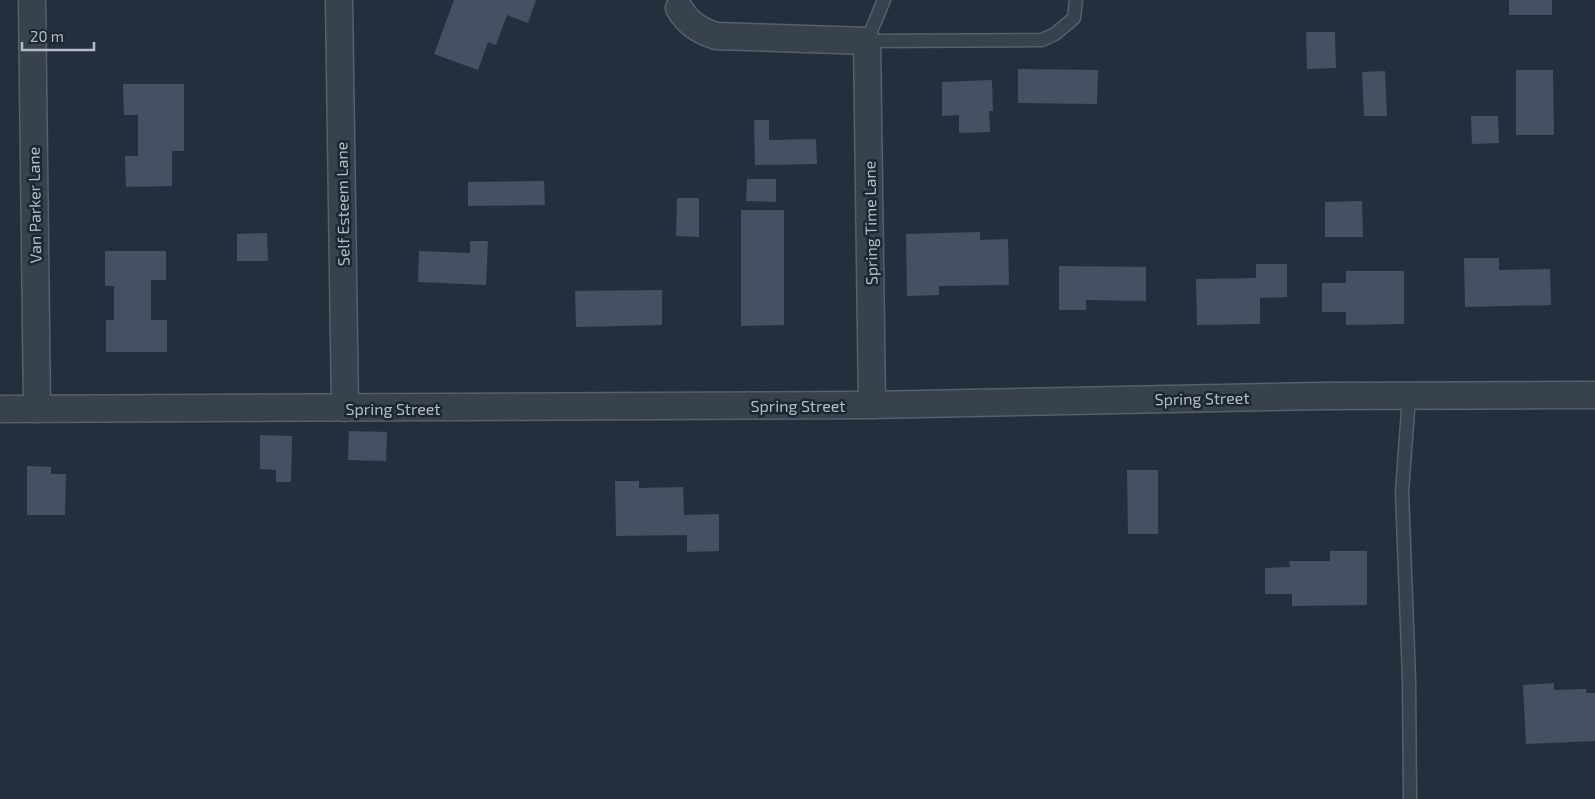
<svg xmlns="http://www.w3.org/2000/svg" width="1595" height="799" font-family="'Exo 2',sans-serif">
	<rect width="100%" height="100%" fill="#242f3e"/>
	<g fill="#455162">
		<polygon points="454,0 536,0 528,23 507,15 496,45 488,42 478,70 434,54"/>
		<rect x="1509" y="0" width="43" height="15"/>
		<polygon points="1306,32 1335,32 1336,68 1307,69"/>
		<polygon points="1018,69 1098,70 1097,104 1018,103"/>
		<polygon points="1516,70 1553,70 1554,135 1516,135"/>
		<polygon points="1385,71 1387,116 1364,116 1362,72"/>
		<polygon points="992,80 993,111 989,111 990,132 959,133 959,115 942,116 942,82"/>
		<polygon points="123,84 184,84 184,151 172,151 172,186 126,187 125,156 138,156 138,115 124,115"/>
		<polygon points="1471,116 1498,116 1499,143 1472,144"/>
		<polygon points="754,120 769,120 769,140 816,139 817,164 755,165"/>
		<polygon points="747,179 776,179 776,202 746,201"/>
		<polygon points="544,181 545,205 468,206 468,182"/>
		<polygon points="677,198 699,198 699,237 676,236"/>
		<polygon points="1362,201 1363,237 1325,237 1325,202"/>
		<polygon points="741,210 784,210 784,325 741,326"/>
		<polygon points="980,232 980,240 1008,239 1009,285 939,286 939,295 907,296 906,234"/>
		<polygon points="267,233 268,261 237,261 237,234"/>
		<polygon points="470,241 488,241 486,285 418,282 419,251 470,253"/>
		<polygon points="105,251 166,251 166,280 151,280 151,320 167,320 167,352 106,352 106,320 114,320 114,286 105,286"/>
		<polygon points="1464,258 1499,258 1499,270 1550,269 1551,305 1465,307"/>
		<polygon points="1256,264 1287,264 1287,297 1260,298 1260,324 1197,325 1196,279 1256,278"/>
		<polygon points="1059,266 1146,267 1146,301 1086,300 1086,310 1059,310"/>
		<polygon points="1346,271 1404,271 1404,324 1346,325 1346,312 1322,312 1322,283 1346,283"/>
		<polygon points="662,290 662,325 576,327 575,291"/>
		<polygon points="349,431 387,432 386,461 348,460"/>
		<polygon points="260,435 292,436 291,482 276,482 276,470 260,469"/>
		<polygon points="27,466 51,467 51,474 66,474 65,515 27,515"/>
		<polygon points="1127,470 1158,470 1158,534 1128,534"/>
		<polygon points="615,481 639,481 639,488 683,487 684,515 719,514 719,551 687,552 687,535 616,536"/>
		<polygon points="1330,551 1367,551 1367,605 1292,606 1292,594 1265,594 1265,568 1290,567 1289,561 1330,561"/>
		<polygon points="1554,683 1554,690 1586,689 1586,693 1595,693 1595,741 1526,744 1523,685"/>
	</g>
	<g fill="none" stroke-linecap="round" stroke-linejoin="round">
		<g stroke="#565f6c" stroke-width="15">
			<g id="lane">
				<polyline points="884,0 867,41 1042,40 1055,34 1074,18 1076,0"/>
				<polyline points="1409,397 1402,492 1409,679 1410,799"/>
			</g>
		</g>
		<g stroke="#565f6c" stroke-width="29">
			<g id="street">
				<polyline points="32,0 37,409"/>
				<polyline points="339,0 345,408"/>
				<path d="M 679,8 C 688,23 698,30 716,36 L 867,41 L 872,405"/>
				<polyline points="0,409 872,405 1321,396 1595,395"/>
			</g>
		</g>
		<use href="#lane" stroke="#38414e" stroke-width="12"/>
		<use href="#street" stroke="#38414e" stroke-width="26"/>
	</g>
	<g text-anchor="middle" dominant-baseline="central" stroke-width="5" stroke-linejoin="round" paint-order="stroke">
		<g font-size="16" fill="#b4bcc9" stroke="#1d2633">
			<text transform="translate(342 204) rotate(-91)">Self Esteem Lane</text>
			<text transform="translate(34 205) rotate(-91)">Van Parker Lane</text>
			<text transform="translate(870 223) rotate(-91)">Spring Time Lane</text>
			<text transform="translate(1202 398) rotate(-1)">Spring Street</text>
			<text x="798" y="405">Spring Street</text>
			<text x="393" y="408">Spring Street</text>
		</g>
	</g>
	<path d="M22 42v8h72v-8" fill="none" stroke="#b4bcc9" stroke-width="2.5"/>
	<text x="30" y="42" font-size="15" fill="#b4bcc9" stroke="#1d2633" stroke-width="4" paint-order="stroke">20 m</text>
</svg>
